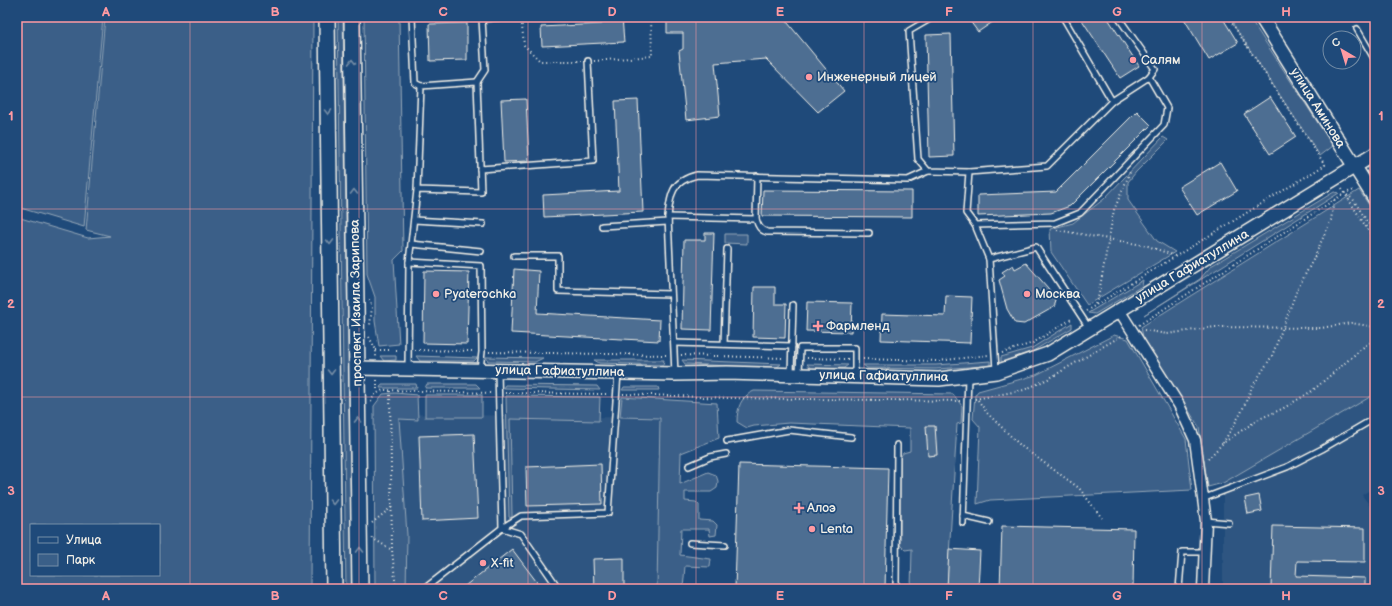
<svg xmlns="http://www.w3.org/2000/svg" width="1392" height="606" font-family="'Balsamiq Sans',sans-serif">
	<rect width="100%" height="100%" fill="#1f4a7a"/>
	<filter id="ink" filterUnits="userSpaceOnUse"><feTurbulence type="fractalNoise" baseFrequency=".025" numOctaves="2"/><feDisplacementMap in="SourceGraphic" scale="8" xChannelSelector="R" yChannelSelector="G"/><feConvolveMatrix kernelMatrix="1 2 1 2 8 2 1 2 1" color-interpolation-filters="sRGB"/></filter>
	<g filter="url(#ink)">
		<g fill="#2d5581">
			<polygon points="1375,394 1375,487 1362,495 1375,513 1375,589 1223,589 1223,483"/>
			<polygon points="393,414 660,418 657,589 403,589"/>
		</g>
		<g fill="#3a5f88" stroke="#97a8b8" fill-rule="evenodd">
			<polygon points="17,17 103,17 84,227 17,207"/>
			<path d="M 105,17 L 313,17 L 310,589 L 17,589 L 17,217 L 88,238 L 110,236 L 86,230 ZM 31,525 L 159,525 L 159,575 L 31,575 Z"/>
			<polygon points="338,17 343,17 352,589 346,589"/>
			<polygon points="364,17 399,17 403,251 394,260 399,344 379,346 375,321 375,297 367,274"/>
			<polygon points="1244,17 1249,17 1333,146 1320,156 1232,23"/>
			<polygon points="1163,137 1168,140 1136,172 1128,182 1128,200 1157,241 1175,252 1087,305 1051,252 1050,229 1073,223 1104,199"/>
			<polygon points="1359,190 1375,214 1375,394 1223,483 1208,487 1199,427 1143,337 1141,327"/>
			<polygon points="1334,192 1339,193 1144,315 1200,279 1211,266"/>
			<polygon points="725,234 747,234 747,244 725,243"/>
			<polygon points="1143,280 1142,286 1095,314 1088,313"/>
			<polygon points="1072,323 1072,328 1033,351 1001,362 1001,357 1032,348"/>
			<polygon points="1114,335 1128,339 1186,439 1192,490 990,500 977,504 980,427 973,419 975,395 978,391 1036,375"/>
			<polygon points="380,356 396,356 396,360 384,361"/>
			<polygon points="416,356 477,358 474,361 420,361"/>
			<polygon points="486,357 543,358 535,362 488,361"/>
			<polygon points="594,360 664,360 663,365 599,363"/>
			<polygon points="682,360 781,364 776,368 685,364"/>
			<polygon points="990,361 990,365 985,366 936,369 867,368 863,365 936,365"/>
			<polygon points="807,364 848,365 844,368 811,369"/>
			<polygon points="382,384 416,384 417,388 380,388"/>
			<polygon points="427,384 476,384 480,388 425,388"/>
			<polygon points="505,385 597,386 600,390 503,388"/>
			<polygon points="624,387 658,387 659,390 622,390"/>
			<path d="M 754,391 L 953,394 L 962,406 L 961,423 L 957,424 L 947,589 L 911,589 L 912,549 L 905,550 L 900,545 L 900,458 L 903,453 L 910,451 L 910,428 L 789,423 L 754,426 L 747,428 L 737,422 C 737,408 741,396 754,391 Z"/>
			<polygon points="395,393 417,395 418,420 399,419 407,535 406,589 375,589 374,406 383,394"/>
			<rect x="425" y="395" width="57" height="22"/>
			<polygon points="506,396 600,397 599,421 510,419 512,516 511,518 509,517"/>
			<polygon points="622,397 717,403 719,438 681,453 680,484 708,472 716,475 718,481 717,488 711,492 685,492 685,501 696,502 699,505 699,520 713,521 717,525 716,535 710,536 709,529 681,529 680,555 711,559 710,567 685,566 683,589 657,589 660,418 620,417"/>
		</g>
		<g fill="#4d6e92" stroke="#f4f1e8">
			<polygon points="602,17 622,17 624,42 542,46 541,27 602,24"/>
			<polygon points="667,17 783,17 844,91 818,112 766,59 715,63 720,116 686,120 679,51 683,49 683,33 667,33"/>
			<polygon points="967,17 1000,17 978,32"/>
			<polygon points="1080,17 1107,17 1139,66 1120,78"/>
			<polygon points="1183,17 1222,17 1238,43 1209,60"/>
			<polygon points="467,23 467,60 430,61 429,24"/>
			<polygon points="951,34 954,156 929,157 926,35"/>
			<polygon points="1270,97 1296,137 1270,154 1244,114"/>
			<polygon points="526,99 529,161 504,162 501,100"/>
			<polygon points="638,100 643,212 544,217 543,195 619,191 615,101"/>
			<polygon points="1137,111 1151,125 1070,206 1051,213 978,216 978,195 1056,192"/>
			<polygon points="1220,162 1237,191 1197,215 1179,187"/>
			<polygon points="763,190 912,191 912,217 762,216"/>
			<polygon points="705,233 714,233 711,330 682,329 684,240 705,240"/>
			<polygon points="1026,263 1048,288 1056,301 1054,307 1024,324 1015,323 1007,309 999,280 1005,276 1002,272 1013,265 1015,269"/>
			<polygon points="514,269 539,271 537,313 660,320 659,341 511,333"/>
			<polygon points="424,271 469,272 467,344 423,343"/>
			<polygon points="754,287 775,287 775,304 786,304 785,338 753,337"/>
			<polygon points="946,296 972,297 970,343 881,340 882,314 945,316"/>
			<polygon points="807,302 852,303 851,332 806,331"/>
			<polygon points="926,426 935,426 937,455 928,456"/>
			<polygon points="474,434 478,518 422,521 419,436"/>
			<polygon points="601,464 602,504 527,506 526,467"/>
			<polygon points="739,464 888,468 885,589 735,589"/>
			<polygon points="1259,495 1262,511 1248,514 1245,498"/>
			<polygon points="1002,526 1134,529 1133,589 1000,589"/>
			<polygon points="1273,526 1365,528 1365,562 1297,561 1296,576 1365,578 1365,589 1271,589"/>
			<polygon points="512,549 542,589 461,589"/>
			<polygon points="949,549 980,551 978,589 947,589"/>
			<polygon points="624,558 624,589 594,589 593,559"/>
		</g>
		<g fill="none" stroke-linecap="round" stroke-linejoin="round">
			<g stroke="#f4f1e8" stroke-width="8">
				<g id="lane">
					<polyline points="412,17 415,83 421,86"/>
					<polyline points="482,17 482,19 504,17"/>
					<polyline points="933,17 909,31 918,159 928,171 969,172 1047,166 1112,101 1149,77 1155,69 1118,17"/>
					<polyline points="1063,17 1112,101"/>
					<polyline points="1357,29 1375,60"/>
					<polyline points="477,82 485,70 482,19"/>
					<polyline points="480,169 593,161 588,61"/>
					<polyline points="969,172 966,213 975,225 1055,223 1080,213 1164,125 1167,108 1149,77"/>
					<path d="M 757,176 L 756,219 C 758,226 760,230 767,232 L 869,233"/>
					<polyline points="668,217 756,219"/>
					<polyline points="414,220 483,224"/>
					<polyline points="975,225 989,259"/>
					<polyline points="602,226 668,222"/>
					<polyline points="411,244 481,251"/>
					<polyline points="514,256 558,256 558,291 671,294"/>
					<polyline points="409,262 481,266 482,352 480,369"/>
					<polyline points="674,343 792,346"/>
					<polyline points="724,344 727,249"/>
					<polyline points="408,368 409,262 417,190 481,192 477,82 421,86 417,190"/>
					<polyline points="996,370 989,259 1036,247 1089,328"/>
					<polyline points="791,373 793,305"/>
					<path d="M 675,374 L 668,217 C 670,194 672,181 697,175 L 908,180 L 928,171"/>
					<polyline points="799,374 800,348 855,348 855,376"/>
					<polyline points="727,441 789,430 851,437"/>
					<polyline points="689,466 710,457 726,454"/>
					<polyline points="1202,499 1287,467 1322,449 1375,418"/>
					<polyline points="963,516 989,522"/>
					<polyline points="1206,521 1229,523"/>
					<polyline points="963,523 968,377"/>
					<polyline points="502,528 521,516 608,513 618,373"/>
					<polyline points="502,528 521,534 559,589"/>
					<polyline points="690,543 725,545"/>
					<polyline points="424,589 502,528 498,372"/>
					<polyline points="896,589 897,445"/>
					<polyline points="1179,589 1182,552 1205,552"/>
				</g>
			</g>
			<g stroke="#f4f1e8" stroke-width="13">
				<polyline id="street" points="1119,310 1179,405 1195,440 1206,521 1203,589"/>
			</g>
			<g stroke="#f4f1e8" stroke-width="16">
				<g id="secondary">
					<polyline points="1261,17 1375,199"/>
					<polyline points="357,368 675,374 727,373 939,379 996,372 1048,354 1375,154"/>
				</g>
			</g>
			<g stroke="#f4f1e8" stroke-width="18">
				<g id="primary">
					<polyline points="327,17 334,589"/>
					<polyline points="352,17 360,589"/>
				</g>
			</g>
			<g stroke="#f4f1e8" stroke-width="2" stroke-dasharray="1 3" stroke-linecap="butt">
				<polyline points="521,17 524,45 540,61 582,61"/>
				<polyline points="594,61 652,56 651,17"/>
				<polyline points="1342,189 1375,241"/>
				<polyline points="1347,195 1353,199 1375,234"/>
				<polyline points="1057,230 1148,246 1175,256"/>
				<polyline points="369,300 372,307 370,325"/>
				<polyline points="1095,304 1098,298 1114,210 1131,170"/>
				<polyline points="1086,311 1325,165 1228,17"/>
				<polyline points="1139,325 1345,193 1354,190"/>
				<polyline points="1144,330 1167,334 1215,327 1321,328 1351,323 1375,327"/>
				<polyline points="369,337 376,350 376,357"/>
				<polyline points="376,350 400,350"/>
				<polyline points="415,350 474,351"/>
				<polyline points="489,352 666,355"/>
				<polyline points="1002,353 1033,343 1073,318"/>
				<polyline points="681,355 784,358"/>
				<polyline points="807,358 848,359"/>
				<polyline points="863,359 938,361 988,355"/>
				<polyline points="377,380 377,392"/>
				<polyline points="390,391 392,550 396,589"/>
				<polyline points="505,393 609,394"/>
				<polyline points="623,394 727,398 961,401"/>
				<polyline points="975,399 1024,390 1048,379 1123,335"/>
				<polyline points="978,400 987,413 1021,446 1079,488 1102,518"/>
				<polyline points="371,402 374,395 383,390 491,393"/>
				<polyline points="1223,443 1241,413 1252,387 1272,356 1297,290 1313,260 1331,220 1334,200"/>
				<polyline points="1208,459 1223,443 1259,419 1282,409 1312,391 1366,345 1375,340"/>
				<polyline points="372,523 392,507"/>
				<polyline points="372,538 392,550"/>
			</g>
			<use href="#lane" stroke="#1f4a7a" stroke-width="5"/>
			<use href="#street" stroke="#1f4a7a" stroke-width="10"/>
			<use href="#secondary" stroke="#1f4a7a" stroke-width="13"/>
			<use href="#primary" stroke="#1f4a7a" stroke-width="15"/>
		</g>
		<defs><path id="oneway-chevron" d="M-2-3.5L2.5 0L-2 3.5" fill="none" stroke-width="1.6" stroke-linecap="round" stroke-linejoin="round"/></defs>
		<g stroke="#748da6">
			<use href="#oneway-chevron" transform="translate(352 62) rotate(-91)"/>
			<use href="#oneway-chevron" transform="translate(328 112) rotate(89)"/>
			<use href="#oneway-chevron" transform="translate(354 192) rotate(-91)"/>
			<use href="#oneway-chevron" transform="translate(330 242) rotate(89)"/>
			<use href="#oneway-chevron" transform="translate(331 372) rotate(89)"/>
			<use href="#oneway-chevron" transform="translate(358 420) rotate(-91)"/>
			<use href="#oneway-chevron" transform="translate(333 502) rotate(89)"/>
			<use href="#oneway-chevron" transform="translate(360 550) rotate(-91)"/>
		</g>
	</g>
	<path fill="none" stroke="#ff9aa2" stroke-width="1" stroke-opacity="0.55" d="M 190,17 L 190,589M 359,17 L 359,589M 528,17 L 528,589M 696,17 L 696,589M 864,17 L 864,589M 1033,17 L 1033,589M 1202,17 L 1202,589M 17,209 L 1375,209M 17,397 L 1375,397"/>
	<g fill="#ff9aa2" stroke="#1f4a7a" stroke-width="1.5">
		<circle cx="1133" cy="60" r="4"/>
		<circle cx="809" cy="77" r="4"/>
		<circle cx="436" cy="294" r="4"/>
		<circle cx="1027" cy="294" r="4"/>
		<path d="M816 320h4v4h4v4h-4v4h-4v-4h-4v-4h4z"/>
		<path d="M797 502h4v4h4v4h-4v4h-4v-4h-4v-4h4z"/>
		<circle cx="812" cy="529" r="4"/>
		<circle cx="483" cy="563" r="4"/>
	</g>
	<g text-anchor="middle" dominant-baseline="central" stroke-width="3.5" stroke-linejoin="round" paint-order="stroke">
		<g font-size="13" fill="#f4f1e8" stroke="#1f4a7a" text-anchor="start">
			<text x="1141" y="60">Салям</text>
			<text x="817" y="77">Инженерный лицей</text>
			<text x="444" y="294">Pyaterochka</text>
			<text x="1035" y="294">Москва</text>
			<text x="826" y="326">Фармленд</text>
			<text x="807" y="508">Алоэ</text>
			<text x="820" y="529">Lenta</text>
			<text x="491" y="563">X-fit</text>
		</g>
		<g font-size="13" fill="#f4f1e8" stroke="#1f4a7a">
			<text transform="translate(1318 108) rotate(58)">улица Аминова</text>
			<text transform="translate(1192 266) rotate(-31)">улица Гафиатуллина</text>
			<text transform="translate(356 303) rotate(-91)">проспект Изаила Зарипова</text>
			<text transform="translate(560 371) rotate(1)">улица Гафиатуллина</text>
			<text transform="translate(884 376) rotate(1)">улица Гафиатуллина</text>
		</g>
	</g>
	<rect width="1392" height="606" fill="none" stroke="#1f4a7a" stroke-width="44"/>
	<rect x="30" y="524" width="130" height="52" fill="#1f4a7a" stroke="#748da6"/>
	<rect x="38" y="537" width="20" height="6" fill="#1f4a7a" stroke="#748da6"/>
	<text x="66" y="544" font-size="12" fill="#f4f1e8">Улица</text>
	<rect x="38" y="554" width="20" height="12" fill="#3a5f88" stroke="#748da6"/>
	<text x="66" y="564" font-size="12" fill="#f4f1e8">Парк</text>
	<g transform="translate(1342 50) rotate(322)"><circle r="19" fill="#1f4a7a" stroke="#748da6"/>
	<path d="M0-3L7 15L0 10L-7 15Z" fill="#ff9aa2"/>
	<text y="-6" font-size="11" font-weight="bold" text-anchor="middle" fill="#f4f1e8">С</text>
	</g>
	<rect x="22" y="22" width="1348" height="562" fill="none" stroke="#ff9aa2" stroke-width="1.5"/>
	<g font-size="13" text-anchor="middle" font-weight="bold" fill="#ff9aa2">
		<text x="106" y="16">A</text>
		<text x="275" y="16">B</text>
		<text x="443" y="16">C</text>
		<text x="612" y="16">D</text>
		<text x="780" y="16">E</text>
		<text x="949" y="16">F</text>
		<text x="1117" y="16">G</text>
		<text x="1286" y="16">H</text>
		<text x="11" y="120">1</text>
		<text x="1381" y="120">1</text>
		<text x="11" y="308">2</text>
		<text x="1381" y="308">2</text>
		<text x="11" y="495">3</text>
		<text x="1381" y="495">3</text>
		<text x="106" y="600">A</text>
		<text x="275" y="600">B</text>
		<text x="443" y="600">C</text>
		<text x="612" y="600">D</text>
		<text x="780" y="600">E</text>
		<text x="949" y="600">F</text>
		<text x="1117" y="600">G</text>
		<text x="1286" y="600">H</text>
	</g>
</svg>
